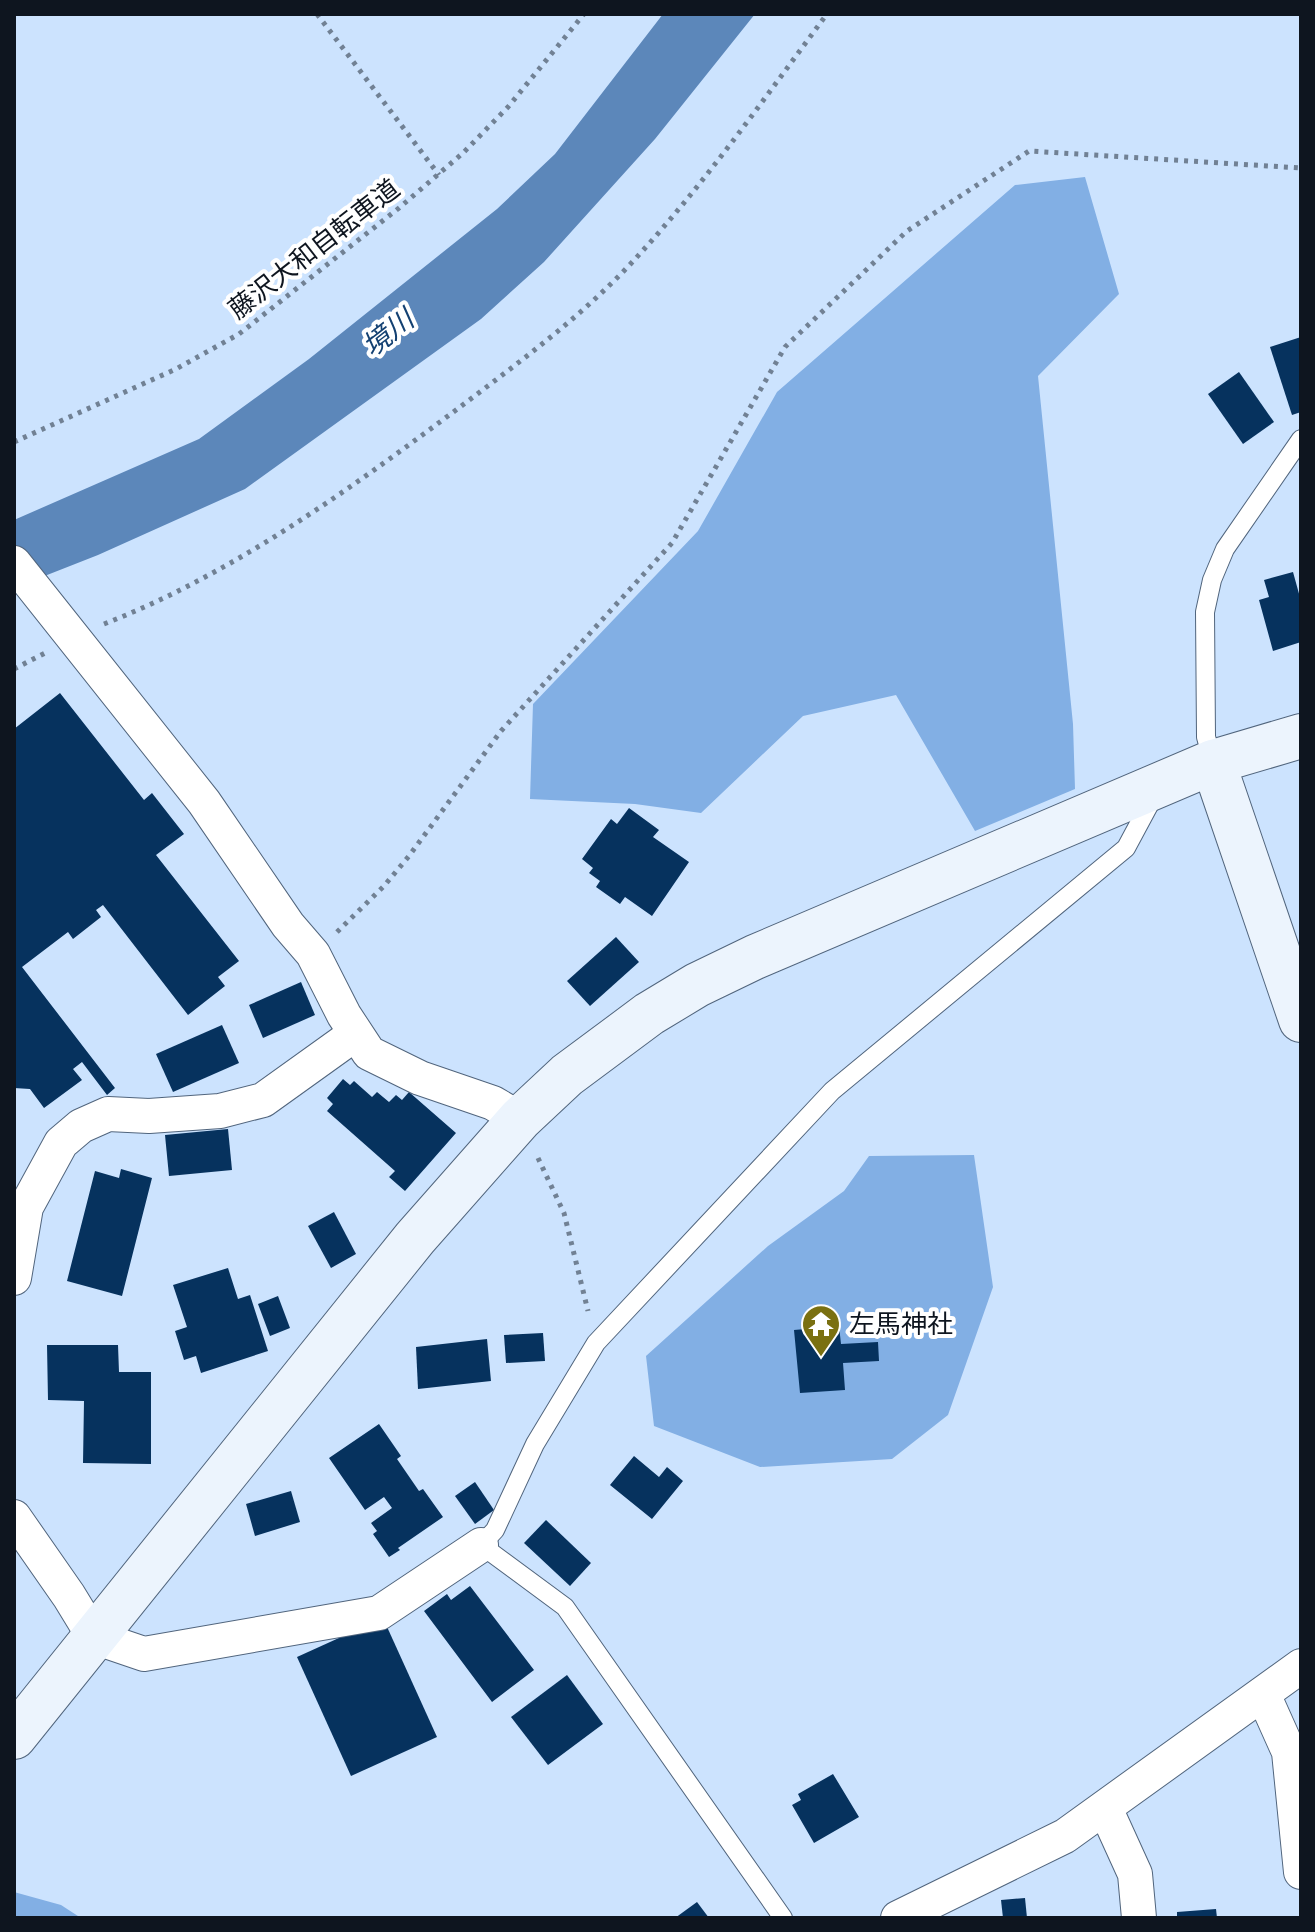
<svg xmlns="http://www.w3.org/2000/svg" width="1315" height="1932" font-family="'DejaVu Sans','Noto Sans JP',sans-serif">
	<rect width="100%" height="100%" fill="#cce3fe"/>
	<g fill="#82afe4">
		<polygon points="1085,177 1119,294 1038,376 1073,724 1075,789 975,831 896,695 803,716 701,813 635,804 530,799 533,704 698,531 777,392 1015,185"/>
		<polygon points="974,1155 993,1287 948,1415 892,1459 760,1467 654,1426 646,1356 768,1246 844,1191 869,1156"/>
		<polygon points="14,1892 61,1905 81,1918 14,1918"/>
	</g>
	<polygon fill="#5c87ba" points="663,14 755,14 655,139 544,262 481,319 245,489 98,555 14,588 14,520 199,439 309,359 497,209 555,154"/>
	<g fill="#06325e">
		<polygon points="1301,337 1301,412 1292,415 1270,347"/>
		<polygon points="1239,372 1274,422 1243,444 1208,394"/>
		<polygon points="1293,572 1301,601 1301,642 1273,651 1259,600 1269,597 1264,580"/>
		<polygon points="60,693 144,800 152,793 184,834 156,855 239,961 218,977 225,986 188,1015 103,905 96,910 101,917 73,939 68,932 22,967 115,1088 107,1095 82,1062 73,1069 82,1080 44,1108 30,1089 14,1088 14,729"/>
		<polygon points="629,808 659,830 653,837 689,862 652,916 625,897 620,904 596,887 600,881 589,873 593,868 582,859 611,819 617,824"/>
		<polygon points="616,937 639,962 590,1006 567,981"/>
		<polygon points="301,982 315,1015 263,1038 249,1005"/>
		<polygon points="222,1025 239,1063 173,1092 156,1054"/>
		<polygon points="343,1079 350,1085 354,1081 372,1097 377,1092 389,1102 396,1095 402,1100 409,1092 456,1133 405,1191 389,1177 395,1171 327,1111 333,1104 327,1098"/>
		<polygon points="228,1129 232,1170 169,1176 165,1135"/>
		<polygon points="121,1169 152,1178 122,1296 67,1281 95,1171 119,1178"/>
		<polygon points="334,1212 356,1254 331,1268 308,1226"/>
		<polygon points="228,1268 238,1299 250,1295 268,1351 201,1373 196,1356 184,1360 175,1331 187,1327 173,1285"/>
		<polygon points="278,1296 290,1328 270,1336 258,1304"/>
		<polygon points="839,1326 841,1344 878,1342 879,1361 843,1363 845,1390 800,1393 794,1330"/>
		<polygon points="543,1333 545,1361 506,1363 504,1335"/>
		<polygon points="487,1339 491,1381 418,1389 416,1347"/>
		<polygon points="47,1345 118,1345 119,1372 151,1372 151,1464 83,1463 84,1401 48,1400"/>
		<polygon points="379,1424 401,1456 397,1459 419,1491 423,1489 443,1517 398,1548 400,1550 389,1557 373,1534 377,1531 371,1523 392,1508 384,1497 365,1510 329,1458"/>
		<polygon points="634,1456 659,1477 667,1467 683,1481 652,1519 610,1485"/>
		<polygon points="475,1482 494,1510 475,1524 455,1496"/>
		<polygon points="291,1491 300,1522 255,1536 246,1504"/>
		<polygon points="546,1520 591,1563 570,1586 524,1543"/>
		<polygon points="470,1586 534,1670 492,1702 424,1611 447,1594 451,1600"/>
		<polygon points="383,1618 437,1737 351,1776 297,1657"/>
		<polygon points="567,1675 603,1724 548,1765 511,1717"/>
		<polygon points="833,1774 859,1817 814,1843 792,1805 801,1800 798,1794"/>
		<polygon points="1025,1898 1027,1918 1003,1918 1001,1900"/>
		<polygon points="697,1902 709,1918 675,1918"/>
		<polygon points="1216,1909 1217,1918 1177,1918 1177,1912"/>
	</g>
	<g fill="none" stroke-linecap="round" stroke-linejoin="round">
		<g stroke="#51657d" stroke-width="20">
			<g id="lane">
				<polyline points="1213,762 1206,737 1205,612 1212,580 1225,549 1301,439"/>
				<polyline points="783,1918 565,1607 481,1545 495,1530 535,1444 596,1343 832,1091 1126,848 1155,794"/>
			</g>
		</g>
		<g stroke="#51657d" stroke-width="36">
			<g id="street">
				<polyline points="14,563 204,802 288,925 313,954 344,1015 369,1053 420,1078 493,1103 520,1119"/>
				<polyline points="14,1278 26,1207 61,1143 81,1126 108,1114 149,1116 220,1111 263,1100 355,1034"/>
				<polyline points="14,1517 69,1596 94,1637 144,1654 379,1613 481,1545"/>
				<polyline points="1263,1694 1289,1752 1301,1872"/>
				<polyline points="1105,1808 1135,1874 1139,1918"/>
				<polyline points="898,1918 1065,1836 1301,1666"/>
			</g>
		</g>
		<g stroke="#51657d" stroke-width="46">
			<g id="secondary">
				<polyline points="1213,762 1301,1020"/>
				<polyline points="14,1737 415,1238 520,1119 567,1075 649,1014 697,985 755,957 1213,762 1301,736"/>
			</g>
		</g>
		<g stroke="#718194" stroke-width="5" stroke-dasharray="4 6" stroke-linecap="butt">
			<polyline points="317,14 439,175"/>
			<polyline points="14,442 176,369 239,334 399,208 463,153 508,107 584,14"/>
			<path d="M 104,624 C 232,574 346,492 456,410 C 518,363 583,316 636,258 C 706,182 766,96 827,14"/>
			<polyline points="14,669 45,653"/>
			<polyline points="337,932 384,886 409,856 501,731 672,543 785,347 907,231 1029,151 1301,168"/>
			<polyline points="538,1158 564,1213 588,1311"/>
		</g>
		<use href="#lane" stroke="#fff" stroke-width="18"/>
		<use href="#street" stroke="#fff" stroke-width="34"/>
		<use href="#secondary" stroke="#ecf4fd" stroke-width="44"/>
	</g>
	<defs>
		<g id="temple-pin" transform="scale(2)"><path d="M0 17L-7.5 6A9.5 9.5 0 1 1 7.5 6Z" fill="#7a7011" stroke="#fff"/><path d="M0-6L5-2H3V0L6.5 2.5H4V6H1.5V3h-3V6H-4V2.5H-6.5L-3 0V-2H-5Z" fill="#fff"/></g>
	</defs>
	<g fill-rule="evenodd">
		<use href="#temple-pin" x="821" y="1324"/>
	</g>
	<g text-anchor="middle" dominant-baseline="central" stroke-width="8" stroke-linejoin="round" paint-order="stroke">
		<g font-size="26" fill="#0e151f" stroke="#fff">
			<text transform="translate(314 249) rotate(-38)">藤沢大和自転車道</text>
		</g>
		<g font-size="26" fill="#0e151f" stroke="#fff" text-anchor="start">
			<text x="849" y="1324">左馬神社</text>
		</g>
		<g font-size="28" font-style="italic" fill="#144172" stroke="#fff">
			<text transform="translate(388 333) rotate(-38)">境川</text>
		</g>
	</g>
	<rect width="1315" height="1932" fill="none" stroke="#0e151f" stroke-width="32"/>
</svg>
